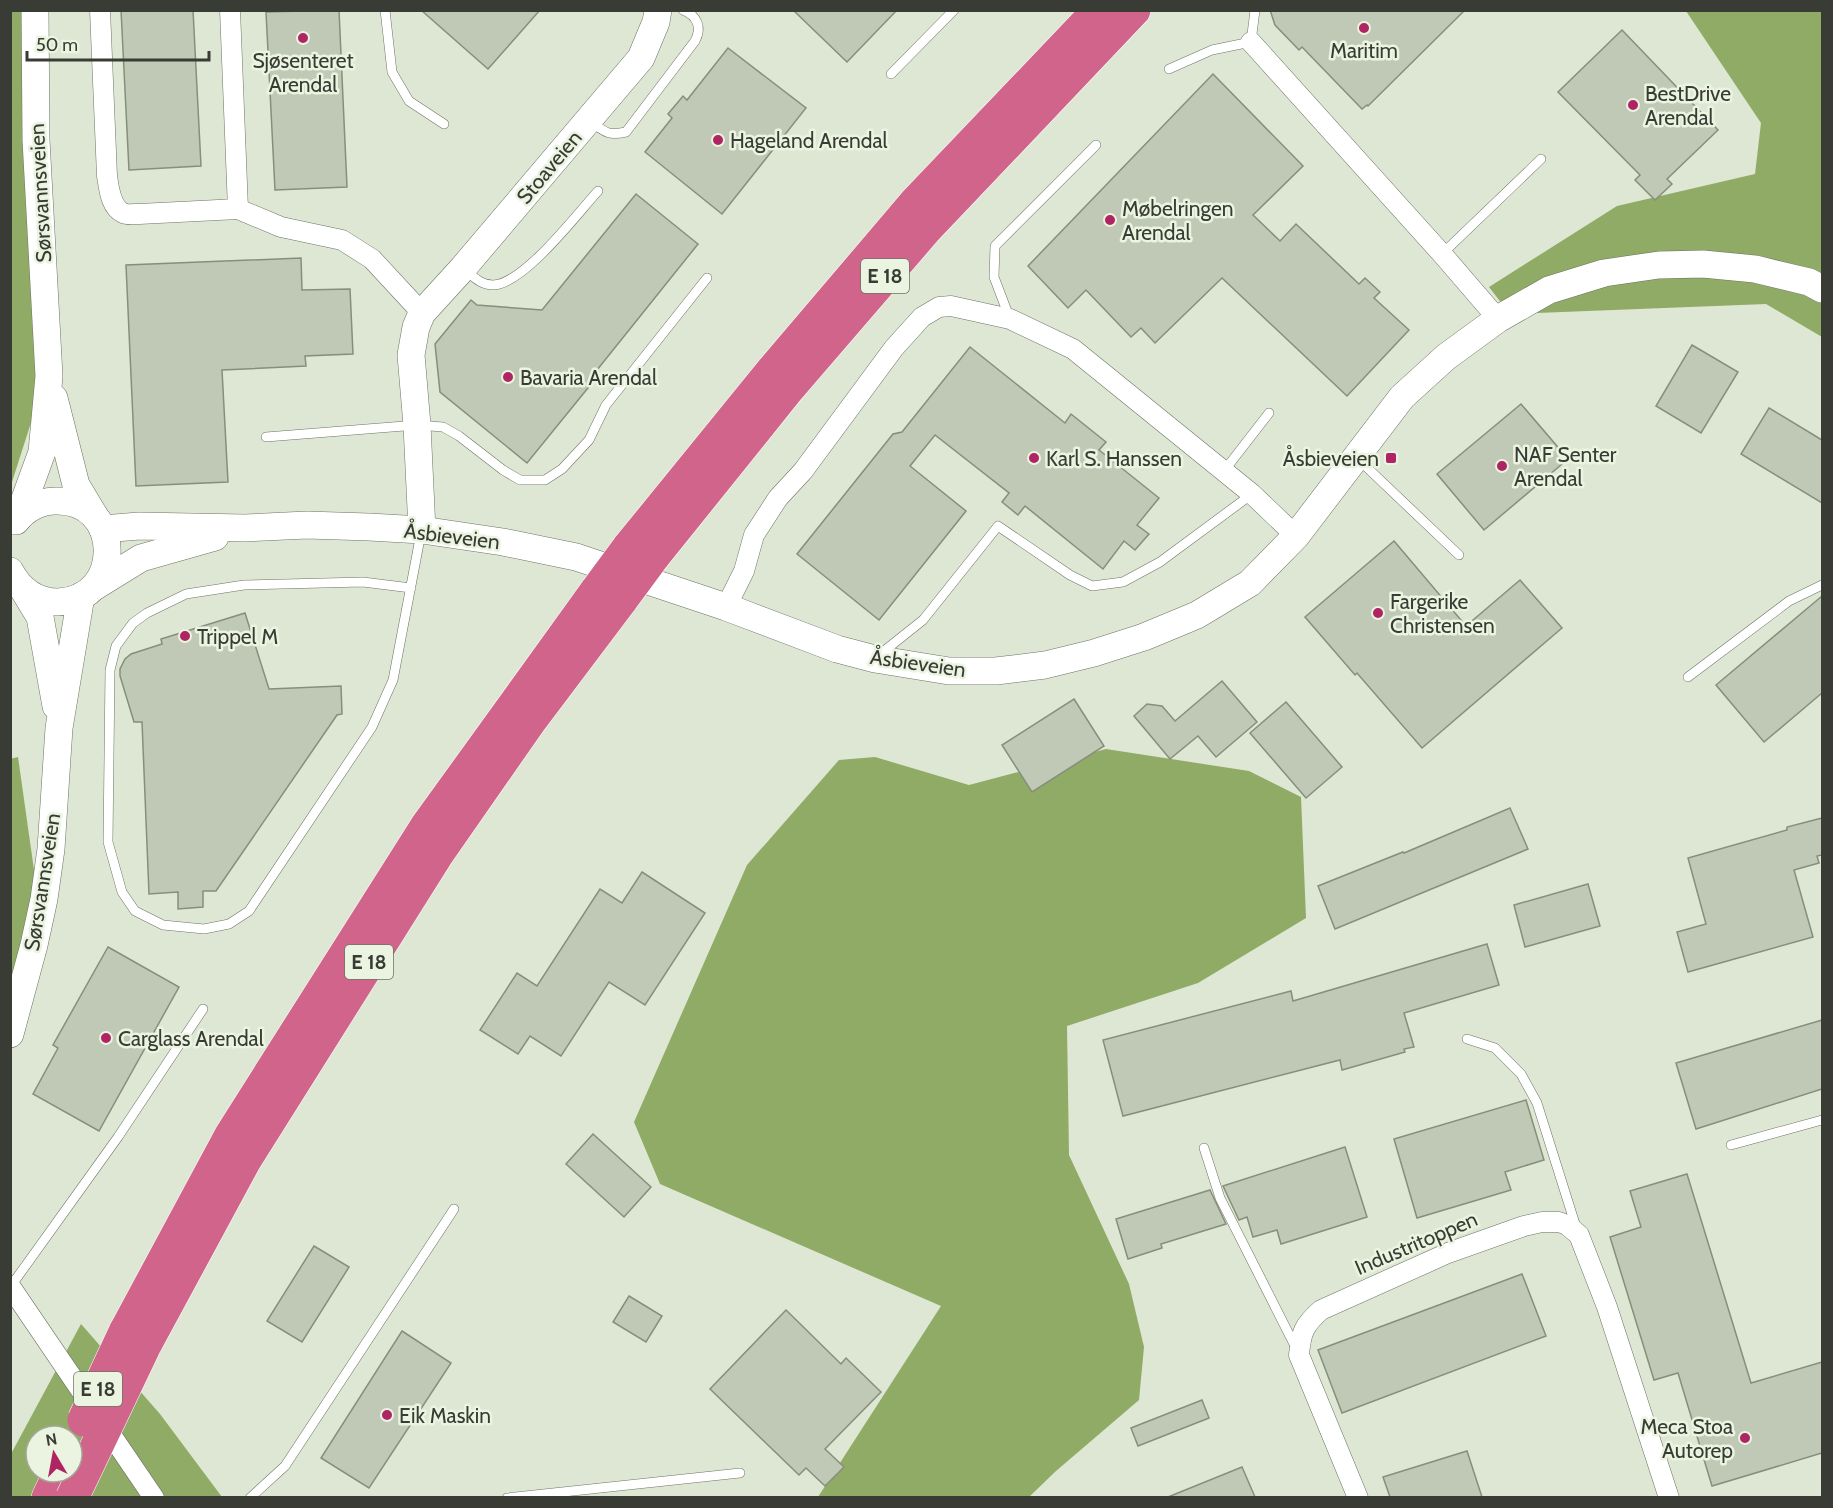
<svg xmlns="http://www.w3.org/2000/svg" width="1833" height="1508" font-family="Cabin,sans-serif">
	<rect width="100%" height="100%" fill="#dee7d3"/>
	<g fill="#8fab66" fill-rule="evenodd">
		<polygon points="24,10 30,128 36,407 11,485 10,11"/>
		<polygon points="1686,11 1822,11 1822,337 1766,304 1510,314 1489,287 1617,206 1755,174 1761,123"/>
		<polygon points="1106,749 1249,771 1301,797 1306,918 1198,983 1067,1026 1069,1155 1129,1284 1144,1347 1139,1400 1056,1471 1029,1497 818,1497 941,1306 660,1184 634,1122 747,865 839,760 875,757 969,785"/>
		<polygon points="18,757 36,884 11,997 10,759"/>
		<path d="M 81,1324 L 160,1414 L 222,1497 L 11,1498 L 11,1454 ZM 36,1436 L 72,1436 L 72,1472 L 36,1472 Z"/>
	</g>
	<g fill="#c0c9b6" stroke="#868e7c" stroke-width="1.5">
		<polygon points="121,10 193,10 201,166 129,170"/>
		<polygon points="339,10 347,187 275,190 266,12"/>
		<polygon points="421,10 540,10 488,69"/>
		<polygon points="793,10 897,10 847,62"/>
		<polygon points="1270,10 1465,10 1368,106 1367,105 1362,109 1302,47 1299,50 1275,25"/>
		<polygon points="1622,30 1718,130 1667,179 1672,184 1655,200 1635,180 1640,175 1558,92"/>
		<polygon points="728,48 806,108 722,214 645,152 672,118 668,114 683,96 687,100"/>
		<polygon points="1213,74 1303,166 1253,215 1280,241 1296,224 1359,284 1365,278 1380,292 1374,298 1409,330 1347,396 1222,278 1155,343 1141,328 1131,337 1086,290 1068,308 1028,266"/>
		<polygon points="636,194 698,244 589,380 592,383 527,463 440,392 435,344 471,300 477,305 542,310"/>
		<polygon points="301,258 302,290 350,289 353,354 305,356 306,366 222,370 228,482 136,486 126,265"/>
		<polygon points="1692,345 1738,372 1701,433 1656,406"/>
		<polygon points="970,347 1065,423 1071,414 1106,442 1099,450 1159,498 1137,525 1149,534 1135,550 1124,541 1103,569 1025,506 1018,515 1002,502 1009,493 935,435 910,466 966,511 879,620 797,554 893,434 902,432"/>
		<polygon points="1521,404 1568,459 1484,530 1437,474"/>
		<polygon points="1769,408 1822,440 1822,503 1741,454"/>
		<polygon points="1394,541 1466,626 1520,580 1562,628 1422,748 1357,673 1355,675 1305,617"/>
		<polygon points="1822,596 1822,693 1764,742 1716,685"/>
		<polygon points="245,613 269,689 341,686 342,714 337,715 216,891 203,891 203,907 178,909 178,892 149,894 142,722 134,722 120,676 120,669 125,659 131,654 162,644 161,639"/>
		<polygon points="1222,681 1257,722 1216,757 1198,736 1170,759 1134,716 1147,704 1162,706 1175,721"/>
		<polygon points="1074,699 1104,746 1032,792 1002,745"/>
		<polygon points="1286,702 1342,767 1306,798 1250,733"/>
		<polygon points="1510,808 1528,849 1335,929 1318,886 1403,852 1404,853"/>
		<polygon points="1822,818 1822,855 1817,856 1819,863 1794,870 1813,937 1688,972 1677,932 1706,924 1688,858 1787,830 1787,827"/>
		<polygon points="642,872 705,913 645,1005 609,982 561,1056 530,1036 518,1054 480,1030 517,973 537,986 600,889 622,903"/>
		<polygon points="1588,884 1600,926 1525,947 1514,905"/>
		<polygon points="1487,944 1499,985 1404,1013 1414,1047 1404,1049 1405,1052 1342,1070 1340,1060 1123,1116 1103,1040 1291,991 1293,1001"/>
		<polygon points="108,947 179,987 99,1131 33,1094 58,1048 53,1045"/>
		<polygon points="1822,1020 1822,1089 1696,1129 1676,1063"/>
		<polygon points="1526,1100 1544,1160 1505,1172 1511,1190 1417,1218 1394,1139"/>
		<polygon points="593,1134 651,1187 624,1217 566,1164"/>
		<polygon points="1345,1147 1367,1217 1281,1244 1277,1230 1253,1237 1247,1217 1239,1220 1223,1186"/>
		<polygon points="1687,1174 1751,1383 1822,1362 1822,1453 1712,1486 1678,1373 1654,1380 1610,1237 1641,1227 1630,1191"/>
		<polygon points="1210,1190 1226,1224 1161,1244 1162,1248 1128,1259 1116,1219"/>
		<polygon points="314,1246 349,1267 302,1342 267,1321"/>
		<polygon points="1522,1274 1546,1336 1342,1413 1318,1350"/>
		<polygon points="629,1296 662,1316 646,1342 613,1322"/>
		<polygon points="786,1310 841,1364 846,1358 881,1392 825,1449 844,1467 825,1486 806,1468 799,1475 710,1389"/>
		<polygon points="402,1331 451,1363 369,1488 321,1458"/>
		<polygon points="1202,1400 1209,1418 1138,1446 1131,1428"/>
		<polygon points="1467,1451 1482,1497 1390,1497 1383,1477"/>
		<polygon points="1242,1467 1255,1497 1168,1497"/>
	</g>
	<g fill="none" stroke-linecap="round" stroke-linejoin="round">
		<g stroke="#6c7463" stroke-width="10">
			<g id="lane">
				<polyline points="385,10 392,72 409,101 444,124"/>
				<polyline points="1169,69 1212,50 1251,42 1255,10"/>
				<polyline points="891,74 954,10"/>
				<path d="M 591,122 C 605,132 608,136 626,132 L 695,41 C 702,28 698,16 683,10"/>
				<polyline points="1442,254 1541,159"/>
				<path d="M 465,270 C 474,277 481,285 493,285 C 524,284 577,214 598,191"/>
				<polyline points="1010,319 994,277 995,246 1096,145"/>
				<polyline points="266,437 417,425 443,427 459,436 503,470 520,480 545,480 562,469 589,440 606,405 707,278"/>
				<polyline points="1358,459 1459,555"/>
				<polyline points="1224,471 1269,413"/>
				<polyline points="411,588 363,582 244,585 186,594 147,613 133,623 116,646 110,670 108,842 122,892 135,911 163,925 204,929 229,924 249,911 372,727 393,680 421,533"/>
				<polyline points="879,655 923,620 998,526 1070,575 1092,586 1123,582 1160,562 1252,494"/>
				<polyline points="1688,677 1789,601 1822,585"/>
				<polyline points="1467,1039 1495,1048 1521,1074 1537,1103 1576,1227"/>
				<polyline points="1731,1145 1822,1120"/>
				<polyline points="1204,1148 1220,1198 1297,1350"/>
				<polyline points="11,1286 118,1137 203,1009"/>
				<polyline points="250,1498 285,1466 454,1209"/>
				<polyline points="507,1498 740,1473"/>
			</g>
		</g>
		<g stroke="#6c7463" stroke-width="21">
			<g id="street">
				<path d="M 100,10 L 107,176 C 109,187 110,207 123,213 C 127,215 135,214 139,214 L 238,209 L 230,10"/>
				<polyline points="1251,42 1442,254 1498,319"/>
				<polyline points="238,209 281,227 342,240 372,259 422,313"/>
				<polyline points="726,607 744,571 754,535 778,498 803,471 894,348 922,317 939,307 951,306 1010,319 1073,349 1252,494 1296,536"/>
				<polyline points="10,1286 154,1498"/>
				<path d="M 1358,1498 L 1299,1355 C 1301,1332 1304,1325 1321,1310 L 1448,1253 L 1524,1226 L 1542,1222 L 1559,1222 L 1567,1225 L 1579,1235 L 1607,1307 L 1669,1498"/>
			</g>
		</g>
		<g stroke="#6c7463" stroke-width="28">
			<g id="secondary">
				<polyline points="54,398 76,485 94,515"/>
				<polyline points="18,518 42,452 49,376 36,140 35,10"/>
				<polyline points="103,529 139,526 245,528 307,525 369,527 422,530 503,542 576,557 726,607 837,649 875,659 949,671 996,671 1045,665 1094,653 1144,637 1197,615 1250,583 1296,536 1402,397 1446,357 1498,319 1549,290 1604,273 1659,265 1703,264 1755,269 1809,282 1822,289"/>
				<polyline points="422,530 417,425 411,355 416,327 422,313 463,268 641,58 656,22 658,10"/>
				<path d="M 10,571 C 20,590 37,602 58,602 C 125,600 123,498 55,501 C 40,501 25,509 16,521"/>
				<polyline points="94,587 141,558 215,537"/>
				<polyline points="23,589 40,617 56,706"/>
				<polyline points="10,1034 34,945 44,899 51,849 59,728 81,596"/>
			</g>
		</g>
		<g stroke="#fff" stroke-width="34">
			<g id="highway">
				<polyline points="628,548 772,371 915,203 1099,10"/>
				<polyline points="653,557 788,389 925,230 1134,10"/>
				<polyline points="125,1332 231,1135 426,827 597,590"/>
				<polyline points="145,1345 245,1160 438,853 530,721 622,599"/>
				<polyline points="48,1498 60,1472"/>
			</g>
		</g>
		<use href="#lane" stroke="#fff" stroke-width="9"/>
		<use href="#street" stroke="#fff" stroke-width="20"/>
		<use href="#secondary" stroke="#fff" stroke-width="27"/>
		<use href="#highway" stroke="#d1648b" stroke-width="33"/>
		<g stroke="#fff" stroke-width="34" stroke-linecap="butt">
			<g id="highway-bridge">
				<polyline points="597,590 628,548"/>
				<polyline points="622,599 653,557"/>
				<polyline points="84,1420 125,1332"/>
				<polyline points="72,1498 145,1345"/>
			</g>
		</g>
		<use href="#highway-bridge" stroke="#d1648b" stroke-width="33"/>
	</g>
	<g fill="#af2462" stroke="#ebf4e0" stroke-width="2">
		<circle cx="1364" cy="28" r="6"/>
		<circle cx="303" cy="38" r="6"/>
		<circle cx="1633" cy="105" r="6"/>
		<circle cx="718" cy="140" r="6"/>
		<circle cx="1110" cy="220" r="6"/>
		<circle cx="508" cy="377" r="6"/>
		<circle cx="1034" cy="458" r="6"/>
		<rect x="1385" y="452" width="12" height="12" rx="3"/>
		<circle cx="1502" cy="466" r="6"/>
		<circle cx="1378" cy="613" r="6"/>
		<circle cx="185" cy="636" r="6"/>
		<circle cx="106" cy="1038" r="6"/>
		<circle cx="387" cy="1415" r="6"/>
		<circle cx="1745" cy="1438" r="6"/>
	</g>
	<g text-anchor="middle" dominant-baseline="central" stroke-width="5" stroke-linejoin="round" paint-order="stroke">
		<g fill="#ebf4e0" stroke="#6e7368" stroke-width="1.5">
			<rect x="861" y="259" width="48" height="34" rx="4.5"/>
			<rect x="345" y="945" width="48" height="34" rx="4.5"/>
			<rect x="74" y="1372" width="48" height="34" rx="4.5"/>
		</g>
		<g font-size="20" font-weight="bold" fill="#393c34">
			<text x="885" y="276">E 18</text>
			<text x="369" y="962">E 18</text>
			<text x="98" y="1389">E 18</text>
		</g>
		<g font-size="21" fill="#393c34" stroke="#ebf4e0" text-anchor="start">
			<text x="1364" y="50" text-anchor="middle">Maritim</text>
			<text x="303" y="60" text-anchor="middle">Sjøsenteret<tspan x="303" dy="24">Arendal</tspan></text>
			<text x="1645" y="93">BestDrive<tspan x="1645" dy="24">Arendal</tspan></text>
			<text x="730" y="140">Hageland Arendal</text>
			<text x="1122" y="208">Møbelringen<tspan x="1122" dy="24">Arendal</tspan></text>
			<text x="520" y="377">Bavaria Arendal</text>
			<text x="1514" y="454">NAF Senter<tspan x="1514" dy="24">Arendal</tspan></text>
			<text x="1046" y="458">Karl S. Hanssen</text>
			<text x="1379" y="458" text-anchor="end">Åsbieveien</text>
			<text x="1390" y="601">Fargerike<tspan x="1390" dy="24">Christensen</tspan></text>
			<text x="197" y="636">Trippel M</text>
			<text x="118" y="1038">Carglass Arendal</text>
			<text x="399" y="1415">Eik Maskin</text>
			<text x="1733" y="1426" text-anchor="end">Meca Stoa<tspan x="1733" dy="24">Autorep</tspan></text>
		</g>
		<g font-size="21" fill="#393c34" stroke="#ebf4e0">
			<text transform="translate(549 167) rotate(-50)">Stoaveien</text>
			<text transform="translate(40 193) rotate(-93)">Sørsvannsveien</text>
			<text transform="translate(452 536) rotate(7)">Åsbieveien</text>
			<text transform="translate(918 663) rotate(8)">Åsbieveien</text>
			<text transform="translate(42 882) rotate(-81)">Sørsvannsveien</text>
			<text transform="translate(1416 1243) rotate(-23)">Industritoppen</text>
		</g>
	</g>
	<rect width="1833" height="1508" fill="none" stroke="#393c34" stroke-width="24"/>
	<g transform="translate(54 1454) rotate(350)"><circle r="28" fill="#ebf4e0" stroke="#a4aa9b" stroke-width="1.5"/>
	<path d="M0-4.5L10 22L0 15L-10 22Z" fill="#af2462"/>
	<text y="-9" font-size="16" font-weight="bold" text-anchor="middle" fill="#393c34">N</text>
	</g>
	<path d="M27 51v9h182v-9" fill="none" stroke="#393c34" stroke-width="3"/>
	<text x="36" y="51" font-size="18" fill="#393c34" stroke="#ebf4e0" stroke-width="4.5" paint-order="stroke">50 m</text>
</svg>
